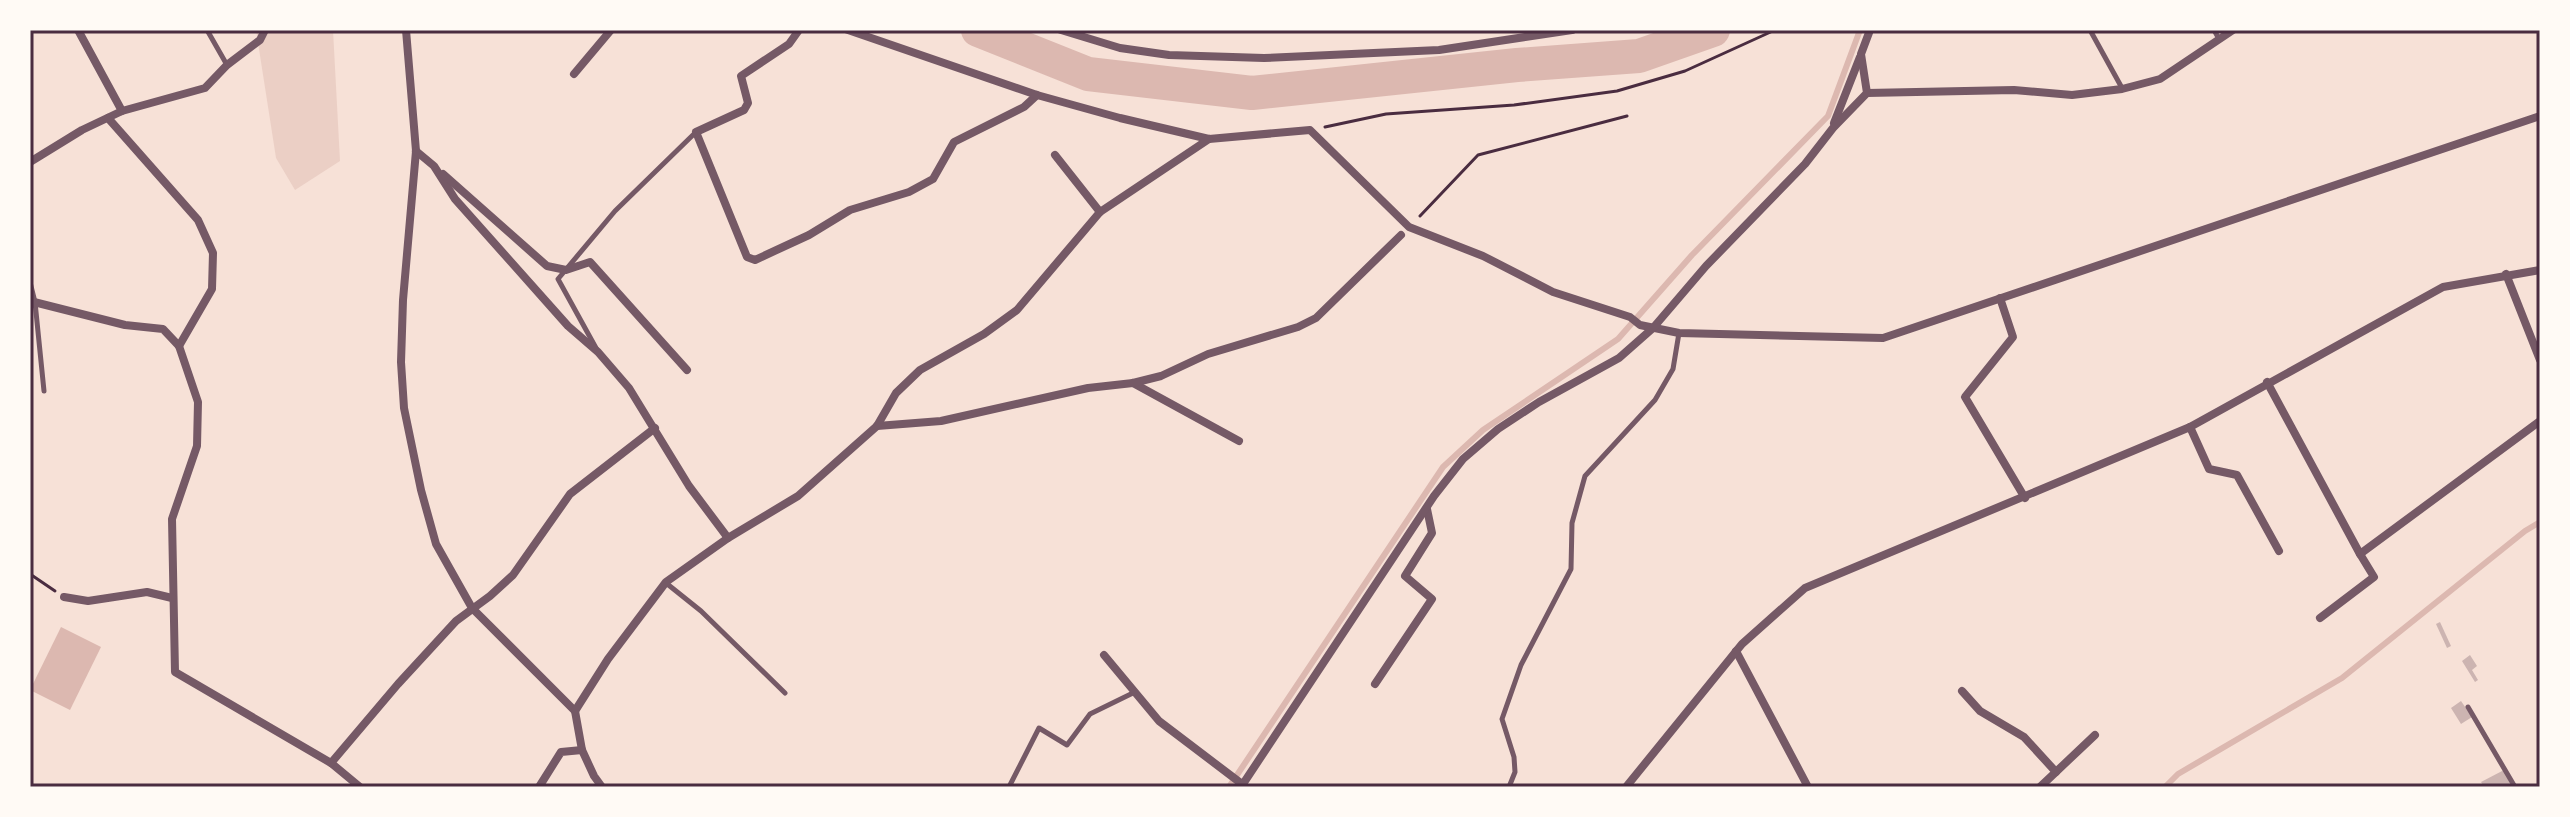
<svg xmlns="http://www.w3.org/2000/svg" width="2570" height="817" font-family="Arial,sans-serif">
	<rect width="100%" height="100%" fill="#f7e1d7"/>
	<polygon fill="#ebcfc5" points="256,30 333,30 340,161 295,190 276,158"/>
	<polygon fill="#dcb8b0" points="61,627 101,647 70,710 30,690"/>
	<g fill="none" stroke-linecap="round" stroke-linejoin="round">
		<g stroke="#dcb8b0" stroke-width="6">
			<polyline points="1229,787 1443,467 1483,430 1618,339 1692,255 1828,116 1860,30"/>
			<polyline points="2165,787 2178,774 2342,678 2525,531 2540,522"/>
		</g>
		<polyline stroke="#dcb8b0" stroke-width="34" points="978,30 1088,74 1252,93 1517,65 1639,56 1713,30"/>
	</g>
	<g fill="#ccb4b1">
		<polygon points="2440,622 2451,646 2447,648 2436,624"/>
		<polygon points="2470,655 2477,666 2472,670 2478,680 2475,682 2462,661"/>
		<polygon points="2461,701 2472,717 2461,724 2451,708"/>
		<polygon points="2504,770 2512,787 2484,787 2481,782"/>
	</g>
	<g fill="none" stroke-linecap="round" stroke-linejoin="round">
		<g stroke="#4a2c40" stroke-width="3">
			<polyline points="1325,127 1386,114 1514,105 1617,91 1685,71 1775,30"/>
			<polyline points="1420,216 1478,155 1627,116"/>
			<polyline points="30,574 55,591"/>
		</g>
		<g stroke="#755966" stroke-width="5">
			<polyline points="207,30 227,65"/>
			<polyline points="2090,30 2122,88"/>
			<polyline points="2214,30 2219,39"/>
			<polyline points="30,282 35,302 44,391"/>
			<polyline points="596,348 558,279 615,211 696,132"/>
			<polyline points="666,583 701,611 785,693"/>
			<polyline points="2468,707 2515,787"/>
			<polyline points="1009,787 1039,728 1067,745 1090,714 1135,692"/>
			<polyline points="1509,787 1515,772 1514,757 1502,719 1521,665 1571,569 1572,523 1585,476 1655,400 1673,369 1679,333"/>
		</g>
		<g stroke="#755966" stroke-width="8">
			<polyline points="78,30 122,111"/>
			<polyline points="406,30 416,151 403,300 401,362 404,408 421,490 436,544 472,608 575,711 582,750 594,776 602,787"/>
			<polyline points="799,30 789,44 741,76 748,103 744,110 696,132 747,257 755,260 809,235 850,210 909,192 933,179 954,142 1024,107 1037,95"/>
			<polyline points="848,30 1037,95 1120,118 1209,139 1310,130 1409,227 1483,256 1553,292 1630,317 1640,325 1679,333 1883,338 2540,116"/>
			<polyline points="1061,30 1120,48 1169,55 1264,58 1439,50 1572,30"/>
			<polyline points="574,74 611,30"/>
			<polyline points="1867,93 2014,90 2072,95 2122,89 2160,79 2233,30"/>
			<polyline points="108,118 198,220 213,253 212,289 179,346"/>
			<polyline points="1834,123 1860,57"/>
			<polyline points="416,151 434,166 455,199 568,326 598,352 629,388 689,486 728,538"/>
			<polyline points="1055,155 1100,212"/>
			<polyline points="30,162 82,130 122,111 205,88 227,65 260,40 265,30"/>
			<polyline points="443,174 547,266 566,270 590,262 687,370"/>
			<polyline points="2506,274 2540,360"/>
			<polyline points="2000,298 2013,337 1965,397 2025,498"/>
			<polyline points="30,301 125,325 163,329 179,346 198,402 197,446 172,519 175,672 331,763 360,787"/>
			<polyline points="2267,382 2360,554 2540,421"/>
			<polyline points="1133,383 1239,441"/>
			<polyline points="877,426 941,421 1088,388 1133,383 1161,376 1208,354 1298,327 1316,318 1401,235"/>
			<polyline points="2190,427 2209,469 2237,475 2279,551"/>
			<polyline points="64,597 88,601 147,592 172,598"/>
			<polyline points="2320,618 2374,577 2360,554"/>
			<polyline points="1736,651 1808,787"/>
			<polyline points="1104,655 1159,721 1242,784"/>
			<polyline points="1375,684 1432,599 1405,576 1432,533 1427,509"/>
			<polyline points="1962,691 1980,711 2024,737 2056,772"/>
			<polyline points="575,711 608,659 666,582 728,538 798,496 877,426 896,393 920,370 984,334 1017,310 1100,212 1209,139"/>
			<polyline points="331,763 398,684 456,621 490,596 513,575 570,494 655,428"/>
			<polyline points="539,787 561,752 582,750"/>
			<polyline points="1241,787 1434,496 1463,459 1498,429 1539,402 1619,358 1653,328 1706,266 1805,164 1833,128 1867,93 1861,54 1870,30"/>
			<polyline points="1626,787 1742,644 1805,588 2190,427 2443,287 2540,270"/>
			<polyline points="2040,787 2095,735"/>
		</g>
	</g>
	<rect width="2570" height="817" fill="none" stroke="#fffaf5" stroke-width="64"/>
	<rect x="32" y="32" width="2506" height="753" fill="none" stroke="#4a2c40" stroke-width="3"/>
</svg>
